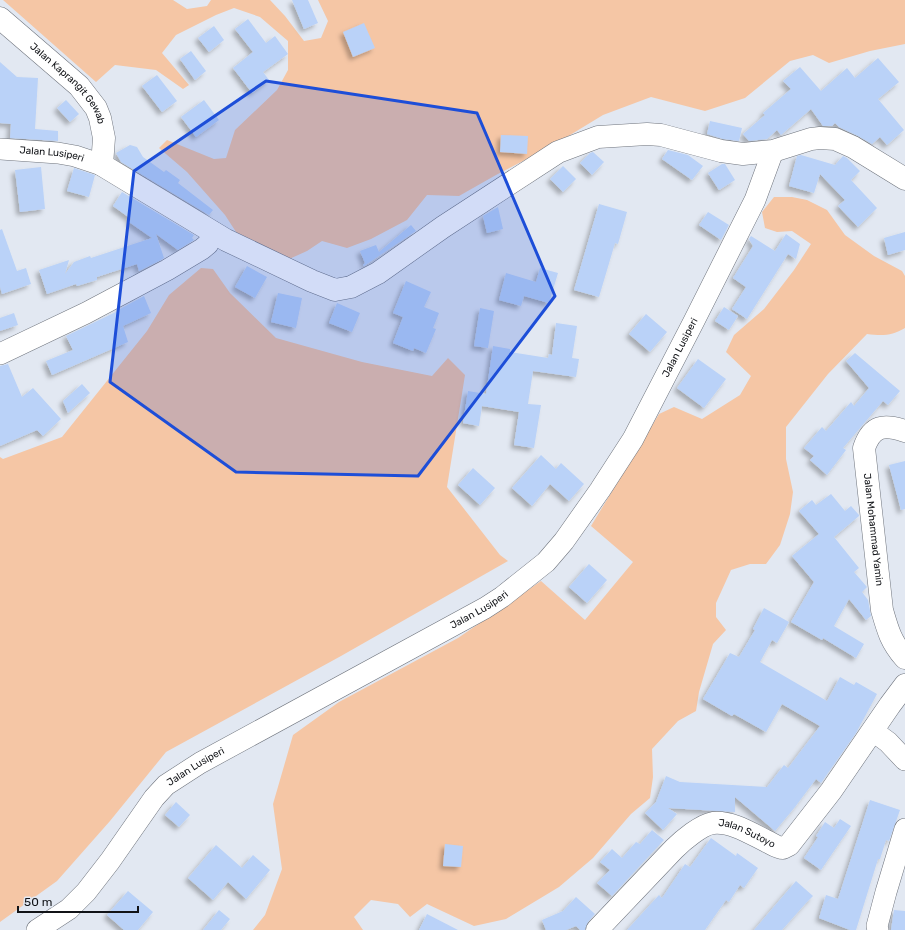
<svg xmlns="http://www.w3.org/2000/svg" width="905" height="930" font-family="Rubik,sans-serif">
	<defs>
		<filter id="shadow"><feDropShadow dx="-3.5" dy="3.5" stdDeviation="2" flood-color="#0004"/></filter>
	</defs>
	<rect width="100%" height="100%" fill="#e2e8f2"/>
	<g fill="#f5c6a5">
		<polygon points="3,0 173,0 187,9 207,6 211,0 270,0 285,16 304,41 321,38 328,21 318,0 905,0 905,44 870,51 829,63 813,55 790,61 745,98 705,111 651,97 603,115 552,146 496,175 459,196 427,195 407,220 371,239 347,248 322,241 307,251 287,260 238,235 225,215 187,172 159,148 167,140 214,159 226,158 235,130 277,90 288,70 288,41 260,17 234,8 216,15 176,35 162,53 189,85 183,89 156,70 115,65 96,82"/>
		<path d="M 774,197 L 792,197 L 807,200 L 827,210 L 845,235 L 874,256 L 902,271 L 905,276 L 905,328 C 892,336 882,336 867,334 L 828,374 L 786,427 L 786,459 L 793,492 L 790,514 L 780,545 L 766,564 L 750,564 L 731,570 L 716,603 L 716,617 L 726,630 L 713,644 L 699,692 L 696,711 L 678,721 L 652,749 L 653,777 L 650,798 L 631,814 L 593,858 L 559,887 L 506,919 L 474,926 L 427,904 L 410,917 L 398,904 L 371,900 L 354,917 L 363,930 L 253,930 L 265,915 L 282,869 L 273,804 L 293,735 L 339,702 L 458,638 L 541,581 L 585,620 L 633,562 L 591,526 L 659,414 L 674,407 L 702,419 L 740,395 L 751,376 L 726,352 L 734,335 L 764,309 L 794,270 L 811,244 L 792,231 L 777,232 L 765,228 L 762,212 Z"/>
		<polygon points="201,268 213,269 230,293 276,338 362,362 432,376 448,358 465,375 447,487 500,555 508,561 341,656 166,752 110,821 57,881 0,922 0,457 3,459 62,437 147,331 169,295"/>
	</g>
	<g fill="#bad2f8" filter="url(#shadow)">
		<polygon points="292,0 308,0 318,23 304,29"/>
		<polygon points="248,19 266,43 275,36 288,54 263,72 269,80 252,93 233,68 253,52 235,29"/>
		<polygon points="364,23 375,48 353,57 343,32"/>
		<polygon points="214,26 224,40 209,52 198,38"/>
		<polygon points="191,51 206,71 195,80 180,59"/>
		<polygon points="878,58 899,82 878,99 904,130 887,145 880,137 872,144 858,136 839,127 835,123 832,126 823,126 811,109 781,135 777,130 767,139 749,141 743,134 765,115 763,113 791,89 783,81 800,67 821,91 847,68 855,78"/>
		<polygon points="0,62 17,77 38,78 35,129 58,131 58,141 10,138 11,124 0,123"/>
		<polygon points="157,75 177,101 162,112 142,86"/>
		<polygon points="66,100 79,114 70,122 57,108"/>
		<polygon points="204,100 219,120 196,137 181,117"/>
		<polygon points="710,121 742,128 739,141 723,139 707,134"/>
		<polygon points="501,135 528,136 527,154 500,152"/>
		<polygon points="130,145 137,147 143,157 164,172 166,170 180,180 178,183 213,210 209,215 121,162 116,153"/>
		<polygon points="668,150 688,155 703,166 692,180 662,159"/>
		<polygon points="593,152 604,162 592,175 580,163 590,153"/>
		<polygon points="801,155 835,165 843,156 847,158 860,171 851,180 877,208 858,227 838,206 845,200 820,174 814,193 789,186 797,156"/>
		<polygon points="722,164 725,164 735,180 719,190 708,173"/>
		<polygon points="563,166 576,179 563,192 550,179"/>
		<polygon points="41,167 45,209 20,212 15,170"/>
		<polygon points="74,168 95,175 89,197 67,191"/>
		<polygon points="122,192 194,235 192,238 194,240 178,250 156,234 164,258 161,260 139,271 137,264 97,277 97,280 77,286 76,284 47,294 39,270 69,260 65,274 74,262 90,256 91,258 152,238 129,222 131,219 113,206"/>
		<polygon points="599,204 627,212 618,244 615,243 599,297 574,290"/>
		<polygon points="498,207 503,229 487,233 483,216"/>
		<polygon points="708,212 729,225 721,240 699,225"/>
		<polygon points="411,225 416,231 364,266 363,265 365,263 360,251 376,245 379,252"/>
		<polygon points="2,229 17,271 26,268 31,284 2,294 0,287 0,230"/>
		<polygon points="905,232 905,250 888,255 884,238"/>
		<polygon points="786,234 800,244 796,259 788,254 747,319 732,309 746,287 733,278 753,246 749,239 751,236 775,251"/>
		<polygon points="247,266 267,277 255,298 235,287"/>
		<polygon points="540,268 558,273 549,303 524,296 521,306 499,300 506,273 536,282"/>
		<polygon points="406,281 431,292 424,307 439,313 433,328 436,329 426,353 414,348 413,351 393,343 403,317 393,313"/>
		<polygon points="278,293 302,298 296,328 271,322"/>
		<polygon points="144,296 151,313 123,326 128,342 52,375 46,361 73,350 66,336 120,310 120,309"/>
		<polygon points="337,303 360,313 352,332 329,323"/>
		<polygon points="724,307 738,316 729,330 715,321"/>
		<polygon points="480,308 494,311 488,348 474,346"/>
		<polygon points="14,313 18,325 0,331 0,318"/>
		<polygon points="646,314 667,332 650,352 629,334"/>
		<polygon points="556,323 577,326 572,358 579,359 576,377 533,371 528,404 541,405 534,448 514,445 519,412 482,406 479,426 463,423 468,391 486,394 493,346 510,349 510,352 548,358 549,354 552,355"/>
		<polygon points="855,353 900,391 888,405 883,401 843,448 846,450 827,475 810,460 814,456 804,448 822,427 826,431 851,402 854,406 869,388 846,361"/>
		<polygon points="698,359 726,379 704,408 677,388"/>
		<polygon points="8,364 22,397 33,388 61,419 43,436 37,430 0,446 0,366"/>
		<polygon points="82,384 90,393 68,413 63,401"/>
		<polygon points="541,455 556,469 561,463 584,484 569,501 550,484 532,506 512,488"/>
		<polygon points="905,461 905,509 901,510 889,465"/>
		<polygon points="473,468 495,488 480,505 458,485"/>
		<polygon points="831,494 845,511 851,506 859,515 859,516 834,537 859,568 854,572 867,587 862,592 868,600 871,616 866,620 849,599 834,626 864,644 856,658 823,638 822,640 791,622 814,582 792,556 819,534 799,511 812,500 816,505"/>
		<polygon points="589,564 607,580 587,603 569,587"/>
		<polygon points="764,608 789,622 777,643 772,640 760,662 827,701 840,677 854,685 856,682 877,694 856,733 821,783 816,779 795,807 775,831 735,797 735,812 668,808 677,814 663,830 645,813 656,802 666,776 680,782 767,787 784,765 788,768 820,726 782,704 766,732 734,714 732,716 703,699 730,653 739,657 755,630 753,629"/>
		<polygon points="870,800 900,810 889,841 886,840 880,859 878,859 856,930 850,930 819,918 826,895 838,899"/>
		<polygon points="176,802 190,815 179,827 165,815"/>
		<polygon points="840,819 851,826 821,870 804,858 818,837 816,836 825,822 834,828"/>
		<polygon points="652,830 664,840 612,896 597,883 610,870 600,862 612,849 622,858 636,842 640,844"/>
		<polygon points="711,838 736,856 737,853 758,868 744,888 740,885 729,902 726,900 705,930 627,930 659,895 662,898 685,864 690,867"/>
		<polygon points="445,844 463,846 461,867 443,866"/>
		<polygon points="216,845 242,868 253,855 270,870 246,899 228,882 213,900 188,878"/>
		<polygon points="796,881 813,896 806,903 782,930 754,930"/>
		<polygon points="128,891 153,912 138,930 124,930 107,915"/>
		<polygon points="576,897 595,914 588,922 585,930 580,930 576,926 566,930 546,930 542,920 563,911"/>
		<polygon points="219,910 230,919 221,930 203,930"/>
		<polygon points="894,910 905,911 905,930 891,930"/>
		<polygon points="427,914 458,930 419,930"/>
	</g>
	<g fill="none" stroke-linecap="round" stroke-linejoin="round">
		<g stroke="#6f747d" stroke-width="22">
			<g id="minor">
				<path id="s1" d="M 0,149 L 58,153 L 75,156 L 102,165"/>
				<polyline points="0,354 86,313 167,270 202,249 208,244 213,232"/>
				<polyline points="873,731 888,742 905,760"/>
				<path id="s2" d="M 37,930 L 69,909 L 86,892 L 110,861 L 154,798 L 166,785 L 200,763 L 485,608 L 502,597 L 546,562 L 564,541 L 600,490 L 633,439 L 694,321 L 755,200 L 773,151"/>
				<polyline points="878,930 877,926 886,892 905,829"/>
			</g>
		</g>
		<g stroke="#6f747d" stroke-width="23">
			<g id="major">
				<path id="s3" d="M 0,18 L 79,86 L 96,108 L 100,118 L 104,138 L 102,165 L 226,240 L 312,281 L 335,290 L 351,287 L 378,273 L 443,227 L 558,152 L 598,137 L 647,134 L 661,135 L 721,151 L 743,154 L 773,151 L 811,139 L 820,138 L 835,139 L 853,147 L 905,179"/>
				<path id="s4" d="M 905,431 C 884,424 872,425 864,448 L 882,610 C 888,631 891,642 905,658"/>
				<path id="s5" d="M 597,930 L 674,849 C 683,840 701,825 713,823 C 731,821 750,833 766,841 C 771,843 777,848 783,848 C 785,847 787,846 789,845 L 831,791 L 890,705 L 905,685"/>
			</g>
		</g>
		<use href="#minor" stroke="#fff" stroke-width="21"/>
		<use href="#major" stroke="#fff" stroke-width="22"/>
	</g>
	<path fill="#1d4ed8" fill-opacity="0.2" stroke="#1d4ed8" stroke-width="3" stroke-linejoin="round" d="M 266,81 L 477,113 L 555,296 L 418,476 L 236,472 L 110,382 L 134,171 Z"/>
	<g text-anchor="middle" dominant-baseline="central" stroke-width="3" stroke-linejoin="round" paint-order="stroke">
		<g font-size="10" fill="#111317" stroke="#e2e8f2">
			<text stroke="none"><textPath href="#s3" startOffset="95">Jalan Kaprangit Gewab</textPath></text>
			<text stroke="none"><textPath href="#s1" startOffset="52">Jalan Lusiperi</textPath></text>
			<text stroke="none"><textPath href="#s2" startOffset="891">Jalan Lusiperi</textPath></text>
			<text stroke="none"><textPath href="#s4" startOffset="134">Jalan Mohammad Yamin</textPath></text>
			<text stroke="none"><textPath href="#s2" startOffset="555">Jalan Lusiperi</textPath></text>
			<text stroke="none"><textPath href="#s2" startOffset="231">Jalan Lusiperi</textPath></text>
			<text stroke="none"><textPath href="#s5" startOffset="195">Jalan Sutoyo</textPath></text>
		</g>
	</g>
	<path d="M18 906v6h120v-6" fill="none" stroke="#111317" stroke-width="2"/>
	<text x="24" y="906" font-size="12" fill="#111317" stroke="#e2e8f2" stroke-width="3" paint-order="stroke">50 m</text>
</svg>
